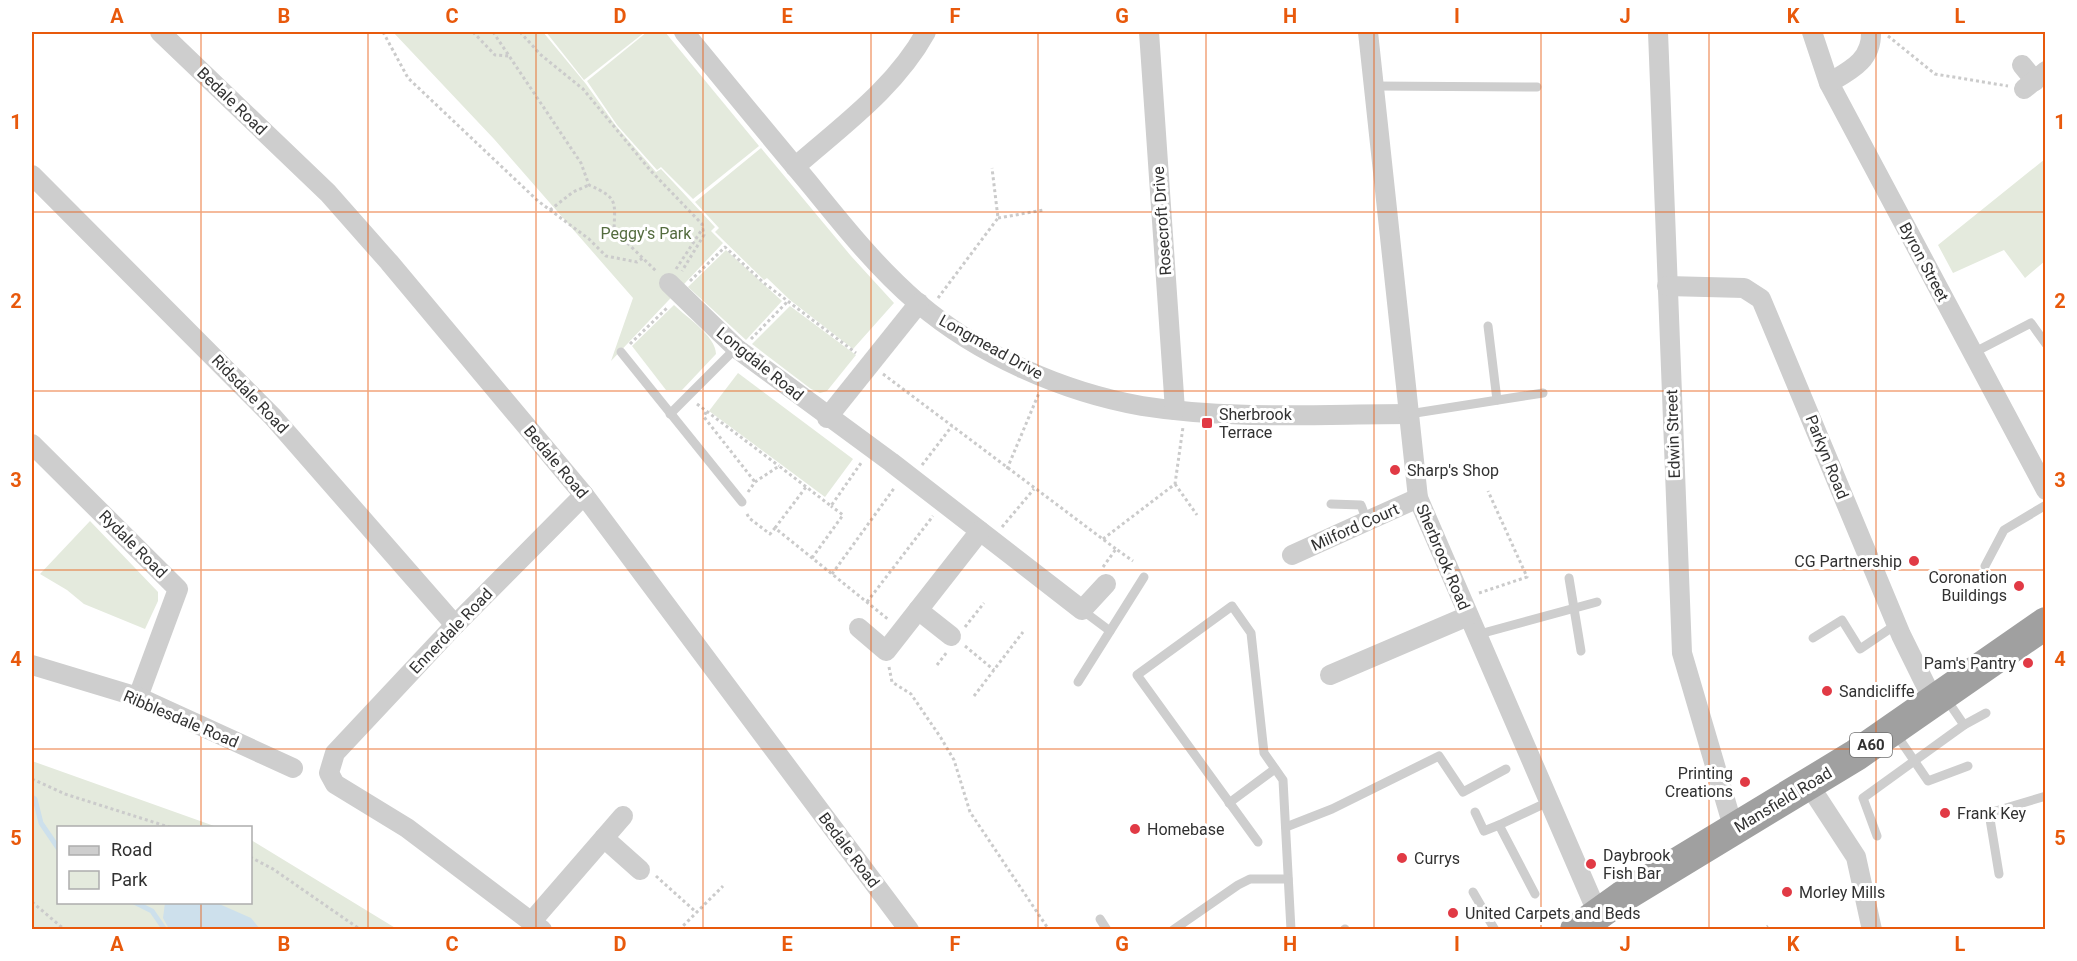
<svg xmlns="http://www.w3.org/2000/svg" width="2077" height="961" font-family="Roboto,sans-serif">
	<rect width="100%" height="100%" fill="#fff"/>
	<g fill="#e4eadd">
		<polygon points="393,32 543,32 586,84 616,126 656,172 661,169 715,227 711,231 723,243 611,361 633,298 494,139"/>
		<polygon points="546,32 645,32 584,80"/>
		<polygon points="647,32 665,32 759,146 693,199 661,167 657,170 617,125 587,81"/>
		<polygon points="761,148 851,256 894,303 853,349 790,300 767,278 764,280 715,232 719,228 695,202"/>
		<polygon points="2045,159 2045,261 2025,278 2004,250 1953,273 1938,245"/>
		<polygon points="726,250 782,301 746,340 688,287"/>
		<path d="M 674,305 C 686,317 716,336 716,354 L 682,390 L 666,390 L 632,346 Z"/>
		<polygon points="790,306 856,355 827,391 820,393 811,389 752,344"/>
		<polygon points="738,373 853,459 825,497 709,411"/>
		<polygon points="90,521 158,592 158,601 145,629 84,604 67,590 40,574"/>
		<polygon points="32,761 217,827 58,828 58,902 250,902 251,840 397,929 32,929"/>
	</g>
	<polygon fill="#cde0ec" points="165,903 217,903 251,918 260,929 169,929 163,918"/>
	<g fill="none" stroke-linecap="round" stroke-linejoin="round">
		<g stroke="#cde0ec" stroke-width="5">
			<polyline points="32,797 35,799 41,823 58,848"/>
			<polyline points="134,902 152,911 165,930"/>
		</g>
		<g stroke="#cbcbcb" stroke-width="3" stroke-dasharray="3 3" stroke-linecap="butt">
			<polyline points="383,32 408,78 538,201 589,239 606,256 637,262 643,258"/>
			<polyline points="473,32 495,55 509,56"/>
			<path d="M 493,32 L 581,163 L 589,185 C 618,198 615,201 614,230 L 656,271"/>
			<polyline points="520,32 541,55 583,89 650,170 702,224 704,235 682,271"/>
			<polyline points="1888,36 1935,74 2008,86"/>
			<polyline points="550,210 573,192 589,185"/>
			<polyline points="998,218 1044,210"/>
			<polyline points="676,269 703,228"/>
			<polyline points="690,281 725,247 764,283 856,353"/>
			<polyline points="938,298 998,218 992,168"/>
			<polyline points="751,339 788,301"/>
			<polyline points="630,344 668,307"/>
			<polyline points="883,374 1116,549"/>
			<polyline points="697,404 779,466"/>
			<polyline points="706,412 704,417 755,482"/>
			<polyline points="922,465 952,426"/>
			<polyline points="1007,469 1039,393"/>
			<polyline points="1175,484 1197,515"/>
			<polyline points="748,492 755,482 779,466 831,506 861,463"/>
			<polyline points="747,514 749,518 770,534 775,528 889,620"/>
			<polyline points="1002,527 1034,489"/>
			<polyline points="775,528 806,487"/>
			<polyline points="1103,539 1175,484 1183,427"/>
			<polyline points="812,558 843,515 831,506"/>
			<polyline points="1103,567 1116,549 1133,561"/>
			<polyline points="832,574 895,487"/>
			<polyline points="1479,593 1527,577 1488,491"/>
			<polyline points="867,602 933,516"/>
			<polyline points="965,627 984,603"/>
			<polyline points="965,646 994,670"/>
			<polyline points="937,665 947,652"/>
			<polyline points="889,667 892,682 911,694 941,738 954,760 970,812 1049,930"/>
			<polyline points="974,696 1023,632"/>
			<polyline points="32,779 65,794 172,828"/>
			<polyline points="250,857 273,869 361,930"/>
			<polyline points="656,876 696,912"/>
			<polyline points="32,902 65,930"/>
			<polyline points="679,930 723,886"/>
			<polyline points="1762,930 1768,926"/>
		</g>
		<g stroke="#cecece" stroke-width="9">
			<polyline points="1374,86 1537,87"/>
			<polyline points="1488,326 1497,400"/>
			<polyline points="621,352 742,502"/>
			<polyline points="1973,353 2031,323 2046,344"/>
			<polyline points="670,414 736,348"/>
			<polyline points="1409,414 1543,393"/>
			<polyline points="1331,504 1361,505 1367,521"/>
			<polyline points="1985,566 2004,530 2046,505"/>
			<polyline points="1569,578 1581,651"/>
			<polyline points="1082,610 1110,631"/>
			<polyline points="1476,635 1597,602"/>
			<polyline points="1813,638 1842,620 1860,649 1897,624"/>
			<polyline points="1078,682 1144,577"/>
			<polyline points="1945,697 1964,725"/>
			<polyline points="1896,734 1928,781 1968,766"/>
			<polyline points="1229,803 1275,769"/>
			<polyline points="1475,812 1484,831 1499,825"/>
			<polyline points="1286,827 1332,809 1439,756 1463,792 1506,769"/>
			<polyline points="1877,836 1863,798 1964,725 1986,713"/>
			<polyline points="1258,842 1137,675 1232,606 1251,633 1264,753 1283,780 1291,930"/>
			<polyline points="1999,874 1989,813 2046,796"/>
			<polyline points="1473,892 1495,930"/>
			<polyline points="1535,894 1499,825 1548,802"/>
			<polyline points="1100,919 1107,930"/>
			<polyline points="1173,930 1238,885 1250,879 1288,879"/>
			<polyline points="1344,930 1345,929"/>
		</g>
		<g stroke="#cecece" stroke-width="20">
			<polyline points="160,32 328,193 389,262 584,495 909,930"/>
			<path d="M 684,32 C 725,82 766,132 808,182 C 842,224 876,267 918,303 C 979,355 1063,392 1142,406 C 1230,420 1321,414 1409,414"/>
			<polyline points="1149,32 1175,410"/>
			<polyline points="1368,32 1418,498 1598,914"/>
			<polyline points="1658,32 1682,653 1734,830"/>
			<polyline points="1812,32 1829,83 2046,490"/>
			<polyline points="2022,65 2035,81"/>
			<path d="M 1829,83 C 1851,70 1872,60 1871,32"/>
			<polyline points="2024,89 2046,71"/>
			<path d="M 795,167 C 843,125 895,88 926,32"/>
			<polyline points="32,175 273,417 455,625"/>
			<polyline points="669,283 736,348 891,462 1082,610 1106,584"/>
			<polyline points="1667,286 1744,288 1761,299 1901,635 1934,702"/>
			<polyline points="827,418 919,303"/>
			<polyline points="32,444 178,589 138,697"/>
			<polyline points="1292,555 1418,498"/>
			<polyline points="918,610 951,636"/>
			<polyline points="859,628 886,651 980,531"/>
			<polyline points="32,665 138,697 293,768"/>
			<polyline points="1330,675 1468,616"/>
			<polyline points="1809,785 1856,857 1872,930"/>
			<polyline points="604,838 640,870"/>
			<polyline points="532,921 623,816"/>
			<polyline points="542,930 407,828 335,784 329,773 335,753 455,625 584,495"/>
		</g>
		<polyline stroke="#a0a0a0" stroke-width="32" points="1576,930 1622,897 1856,755 2046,623"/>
	</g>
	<path fill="none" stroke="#e8590c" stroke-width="1.5" stroke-opacity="0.55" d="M 201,32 L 201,828M 368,32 L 368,930M 536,32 L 536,930M 703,32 L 703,930M 871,32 L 871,930M 1038,32 L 1038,930M 1206,32 L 1206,930M 1374,32 L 1374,930M 1541,32 L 1541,930M 1709,32 L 1709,930M 1876,32 L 1876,930M 32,212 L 2046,212M 32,391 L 2046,391M 32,570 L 2046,570M 32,749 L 2046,749M 201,902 L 201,930"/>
	<g fill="#e13a45" stroke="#fff" stroke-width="2">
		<rect x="1201" y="417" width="12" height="12" rx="3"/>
		<circle cx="1395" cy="470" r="6"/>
		<circle cx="1914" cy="561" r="6"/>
		<circle cx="2019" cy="586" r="6"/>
		<circle cx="2028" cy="663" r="6"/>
		<circle cx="1827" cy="691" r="6"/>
		<circle cx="1745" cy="782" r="6"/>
		<circle cx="1945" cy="813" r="6"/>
		<circle cx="1135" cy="829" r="6"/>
		<circle cx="1402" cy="858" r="6"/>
		<circle cx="1591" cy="864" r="6"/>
		<circle cx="1787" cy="892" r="6"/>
		<circle cx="1453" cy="913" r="6"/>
	</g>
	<g text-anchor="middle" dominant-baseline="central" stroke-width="6" stroke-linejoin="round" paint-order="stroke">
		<rect fill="#fff" stroke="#6f6f6f" stroke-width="1.5" x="1850" y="733" width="42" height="24" rx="4.5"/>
		<g font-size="15" font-weight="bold" fill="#313131">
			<text x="1871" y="745">A60</text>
		</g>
		<g font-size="16" fill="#313131" stroke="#fff">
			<text transform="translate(232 101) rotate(44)">Bedale Road</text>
			<text transform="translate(1162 221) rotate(-94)">Rosecroft Drive</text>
			<text transform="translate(1924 262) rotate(62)">Byron Street</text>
			<text transform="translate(991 347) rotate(29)">Longmead Drive</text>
			<text transform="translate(760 364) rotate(39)">Longdale Road</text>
			<text transform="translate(250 394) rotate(46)">Ridsdale Road</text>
			<text transform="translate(1673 434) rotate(-92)">Edwin Street</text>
			<text transform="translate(1827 457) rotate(68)">Parkyn Road</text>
			<text transform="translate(556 462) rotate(50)">Bedale Road</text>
			<text transform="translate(1355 527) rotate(-24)">Milford Court</text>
			<text transform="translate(133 544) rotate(45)">Rydale Road</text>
			<text transform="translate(1443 557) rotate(67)">Sherbrook Road</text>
			<text transform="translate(451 631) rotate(-46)">Ennerdale Road</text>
			<text transform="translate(181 719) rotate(23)">Ribblesdale Road</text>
			<text transform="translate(1783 800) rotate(-31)">Mansfield Road</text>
			<text transform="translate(849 850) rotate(53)">Bedale Road</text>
		</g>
		<g font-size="16" fill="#546c3f" stroke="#fff">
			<text x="646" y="233">Peggy's Park</text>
		</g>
		<g font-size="16" fill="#313131" stroke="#fff" text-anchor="start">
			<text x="1219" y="414">Sherbrook<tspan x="1219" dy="18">Terrace</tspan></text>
			<text x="1407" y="470">Sharp's Shop</text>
			<text x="1902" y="561" text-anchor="end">CG Partnership</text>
			<text x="2007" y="577" text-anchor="end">Coronation<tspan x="2007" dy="18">Buildings</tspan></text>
			<text x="2016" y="663" text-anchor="end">Pam's Pantry</text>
			<text x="1839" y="691">Sandicliffe</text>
			<text x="1733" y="773" text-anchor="end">Printing<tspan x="1733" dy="18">Creations</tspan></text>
			<text x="1957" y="813">Frank Key</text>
			<text x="1147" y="829">Homebase</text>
			<text x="1603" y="855">Daybrook<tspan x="1603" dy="18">Fish Bar</tspan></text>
			<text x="1414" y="858">Currys</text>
			<text x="1799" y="892">Morley Mills</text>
			<text x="1465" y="913">United Carpets and Beds</text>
		</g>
	</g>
	<rect width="2077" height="961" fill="none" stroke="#ffffff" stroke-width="66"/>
	<rect x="57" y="826" width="195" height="78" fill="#ffffff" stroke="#adadad" stroke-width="1.5"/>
	<rect x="69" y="846" width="30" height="9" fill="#cecece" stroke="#adadad" stroke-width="1.5"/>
	<text x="111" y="856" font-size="18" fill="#313131">Road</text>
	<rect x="69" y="871" width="30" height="18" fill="#e4eadd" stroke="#adadad" stroke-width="1.5"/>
	<text x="111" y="886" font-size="18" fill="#313131">Park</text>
	<rect x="33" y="33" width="2011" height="895" fill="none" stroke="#e8590c" stroke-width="2"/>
	<g font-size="20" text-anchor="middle" font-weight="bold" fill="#e8590c">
		<text x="117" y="23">A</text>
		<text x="284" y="23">B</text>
		<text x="452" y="23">C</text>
		<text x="620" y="23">D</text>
		<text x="787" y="23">E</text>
		<text x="955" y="23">F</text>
		<text x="1122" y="23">G</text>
		<text x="1290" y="23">H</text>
		<text x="1457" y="23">I</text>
		<text x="1625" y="23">J</text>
		<text x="1793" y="23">K</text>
		<text x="1960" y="23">L</text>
		<text x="16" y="129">1</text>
		<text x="2060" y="129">1</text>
		<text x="16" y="308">2</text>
		<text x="2060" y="308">2</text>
		<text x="16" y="487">3</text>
		<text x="2060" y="487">3</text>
		<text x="16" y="666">4</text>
		<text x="2060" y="666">4</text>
		<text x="16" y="845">5</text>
		<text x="2060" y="845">5</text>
		<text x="117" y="951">A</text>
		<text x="284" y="951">B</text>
		<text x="452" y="951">C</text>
		<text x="620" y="951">D</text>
		<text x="787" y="951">E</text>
		<text x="955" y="951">F</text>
		<text x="1122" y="951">G</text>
		<text x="1290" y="951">H</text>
		<text x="1457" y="951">I</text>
		<text x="1625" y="951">J</text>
		<text x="1793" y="951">K</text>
		<text x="1960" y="951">L</text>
	</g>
</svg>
